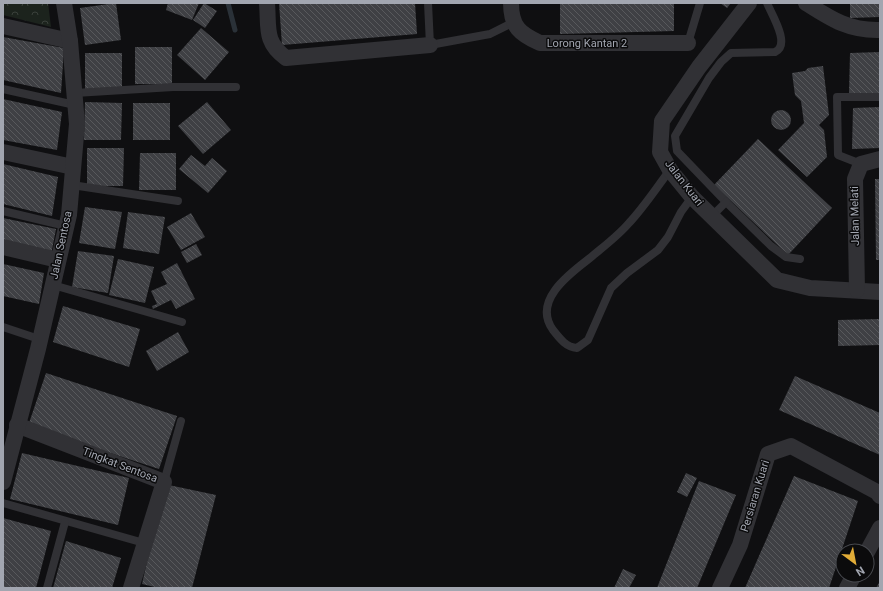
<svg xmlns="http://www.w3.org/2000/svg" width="883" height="591" font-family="Roboto,sans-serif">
	<defs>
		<pattern id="park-crowns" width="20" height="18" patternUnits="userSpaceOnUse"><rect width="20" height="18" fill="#1c231d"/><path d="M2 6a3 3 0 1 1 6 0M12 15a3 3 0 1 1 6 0" fill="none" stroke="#3a403b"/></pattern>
		<pattern id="building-back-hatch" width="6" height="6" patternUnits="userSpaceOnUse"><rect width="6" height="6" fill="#3f4044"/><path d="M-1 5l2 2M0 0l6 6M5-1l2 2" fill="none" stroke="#58595c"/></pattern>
	</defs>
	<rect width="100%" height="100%" fill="#0f0f11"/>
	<polygon fill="url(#park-crowns)" points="3,3 48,3 51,27 3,15"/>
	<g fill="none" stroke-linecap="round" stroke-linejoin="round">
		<polyline stroke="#2a3138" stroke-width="5" points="228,3 235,30"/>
	</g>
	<g fill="url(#building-back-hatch)">
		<polygon points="116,3 121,40 85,45 80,8"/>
		<polygon points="168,3 199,3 192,20 166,10"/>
		<polygon points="204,3 217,11 205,28 193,20"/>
		<polygon points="279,3 415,3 417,34 282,45"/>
		<polygon points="560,3 674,3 674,31 560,34"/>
		<polygon points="720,3 731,3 727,8"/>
		<polygon points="850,3 880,3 880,17 850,18"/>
		<polygon points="201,28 229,52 205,80 177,55"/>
		<polygon points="3,37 64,48 61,93 3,80"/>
		<rect x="135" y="47" width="37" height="37"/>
		<polygon points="880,52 880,93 849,93 850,53"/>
		<rect x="85" y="53" width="37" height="37"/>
		<polygon points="823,66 829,115 819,125 824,130 827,157 807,177 778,150 804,123 801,101 795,95 792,73 805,71 808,68"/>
		<polygon points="3,99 62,112 57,150 3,140"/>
		<polygon points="85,102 122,103 121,140 84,140"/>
		<polygon points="207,102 231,130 203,154 178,126"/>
		<rect x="133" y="103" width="37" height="37"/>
		<polygon points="880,107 880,148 852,149 853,108"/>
		<circle cx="781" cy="120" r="10"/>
		<polygon points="758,139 832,208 788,255 714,185"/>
		<polygon points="87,148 124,148 123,186 87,186"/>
		<polygon points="140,153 176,153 176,190 139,190"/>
		<polygon points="191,155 205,166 212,158 227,171 208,193 179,169"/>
		<polygon points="3,164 58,177 52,216 3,204"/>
		<polygon points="875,179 880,179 880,260 876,260"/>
		<polygon points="85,207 122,212 115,249 79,243"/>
		<polygon points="128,212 165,217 159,254 123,248"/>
		<polygon points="191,213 205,237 181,250 167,227"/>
		<polygon points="3,218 56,229 51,255 3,245"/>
		<polygon points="196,244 202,255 187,263 181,252"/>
		<polygon points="78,251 114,256 108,293 72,287"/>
		<polygon points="118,259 154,267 145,303 109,295"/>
		<polygon points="177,263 195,299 176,309 171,300 153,309 152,306 157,304 151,291 167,284 161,272"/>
		<polygon points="3,264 44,273 39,304 3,296"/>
		<polygon points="63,306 140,329 129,367 53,342"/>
		<polygon points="880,319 880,345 838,346 838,320"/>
		<polygon points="178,332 189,352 157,371 146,351"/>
		<polygon points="46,373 177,416 159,469 28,426"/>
		<polygon points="795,376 880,413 880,455 779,410"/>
		<polygon points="22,453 129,478 118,525 10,499"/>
		<polygon points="686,473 697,478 687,497 677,492"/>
		<polygon points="794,476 858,501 829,588 745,588"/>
		<polygon points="699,481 736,495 697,588 657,588"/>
		<polygon points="164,484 216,495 192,588 159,588 142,584"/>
		<polygon points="3,518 51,531 36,588 3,588"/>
		<polygon points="66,541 121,558 112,588 53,588"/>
		<polygon points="623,569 636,575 629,588 614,588"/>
		<polygon points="880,581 880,588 876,588"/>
	</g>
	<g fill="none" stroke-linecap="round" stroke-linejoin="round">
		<g stroke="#313135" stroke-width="8">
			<polyline points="428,3 430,45 490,34 514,22"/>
			<path d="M 767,3 C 772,15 791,45 775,52 L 731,53 L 721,62 L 709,78 L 675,136 L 677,151 L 726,202 L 771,246 L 786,257 L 800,259"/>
			<polyline points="688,43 700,3"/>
			<polyline points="3,89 75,105"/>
			<polyline points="75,93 173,87 236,87"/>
			<polyline points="861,164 838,155 837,97 880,97"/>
			<path d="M 670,170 C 657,187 644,207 629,223 C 618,236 603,247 590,258 C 569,274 532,301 553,330 C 560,339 566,347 577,348 L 588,340 L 611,288 L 627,273 L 658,250 L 668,237 L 681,212 L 692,197"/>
			<polyline points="72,185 178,201"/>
			<polyline points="3,211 66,226"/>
			<polyline points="711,217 726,202"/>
			<polyline points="53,285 182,322"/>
			<polyline points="3,327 39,339"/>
			<polyline points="164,482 181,421"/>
			<polyline points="3,503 144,543"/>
			<polyline points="47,588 65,522"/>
		</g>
		<g stroke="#313135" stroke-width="16">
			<path d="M 267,3 C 269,28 264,42 286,58 L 430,45"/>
			<path d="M 511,3 C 511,27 520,34 540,43 L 688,43"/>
			<polyline points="749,3 699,67 662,121 660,152 670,170 692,197 777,280 810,288 880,292"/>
			<path d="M 806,3 C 831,19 849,31 880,30"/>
			<polyline points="3,26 70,41"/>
			<polyline points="3,152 73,167"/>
			<polyline points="3,247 58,260"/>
			<polyline points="857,290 855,179 861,164 880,159"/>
			<polyline points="17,425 164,482 131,588"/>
			<polyline points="3,482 38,349 69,215 77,124 70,41 64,3"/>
			<polyline points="867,552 880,528"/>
			<polyline points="720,588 740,545 768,454 791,446 877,492 880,496"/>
			<polyline points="847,588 854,575"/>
		</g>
	</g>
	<g text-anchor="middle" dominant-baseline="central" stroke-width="3" stroke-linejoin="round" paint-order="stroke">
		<g font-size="11" fill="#a2a6b0" stroke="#0b0b0c">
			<text x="587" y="43">Lorong Kantan 2</text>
			<text transform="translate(684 183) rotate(52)">Jalan Kuari</text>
			<text transform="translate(855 216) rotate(-91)">Jalan Melati</text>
			<text transform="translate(61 245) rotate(-78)">Jalan Sentosa</text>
			<text transform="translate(120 465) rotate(21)">Tingkat Sentosa</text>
			<text transform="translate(755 496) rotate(-73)">Persiaran Kuari</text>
		</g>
	</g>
	<rect width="883" height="591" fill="none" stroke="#a2a6b0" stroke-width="8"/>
	<g transform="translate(855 563) rotate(148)"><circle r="19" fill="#0b0b0c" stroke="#47494e"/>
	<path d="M0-3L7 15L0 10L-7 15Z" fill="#e1ac37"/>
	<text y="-6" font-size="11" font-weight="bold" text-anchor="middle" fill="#a2a6b0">N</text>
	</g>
</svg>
